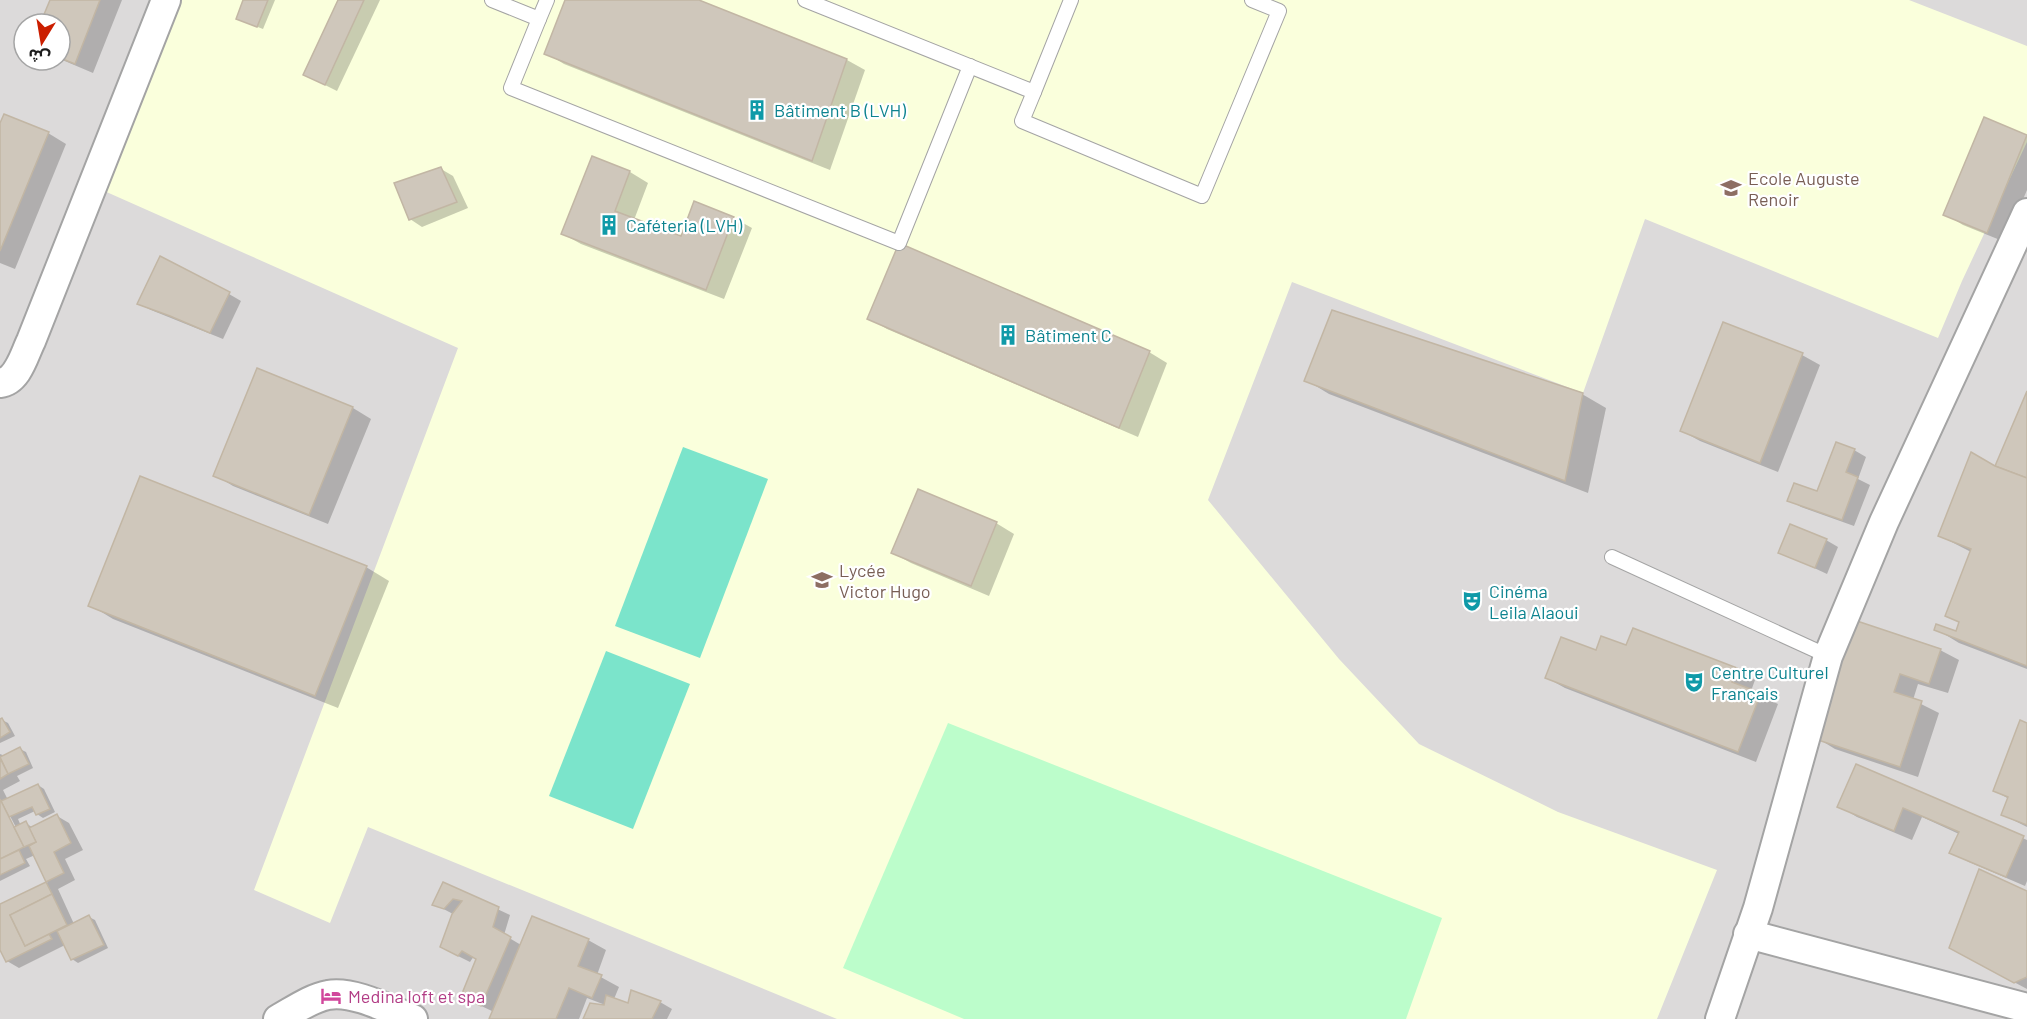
<svg xmlns="http://www.w3.org/2000/svg" width="2027" height="1019" font-family="Barlow,'Noto Sans Arabic',sans-serif">
	<rect width="100%" height="100%" fill="#efede2"/>
	<path fill="#dcdada" fill-rule="evenodd" d="M 0,0 L 2027,0 L 2027,1019 L 0,1019 ZM 24,24 L 60,24 L 60,60 L 24,60 Z"/>
	<polygon fill="#faffdc" points="173,0 1909,0 2027,46 2027,142 1962,281 1938,338 1645,219 1583,393 1292,282 1208,500 1339,659 1419,744 1558,812 1717,870 1657,1019 837,1019 368,827 330,923 254,890 458,348 93,186"/>
	<polygon fill="#bcfdcb" points="948,723 1442,918 1406,1019 964,1019 843,968"/>
	<g fill="#7be4cb">
		<polygon points="683,447 768,479 700,658 615,626"/>
		<polygon points="606,651 690,684 633,829 549,796"/>
	</g>
	<g fill="#0003" fill-rule="evenodd">
		<polygon points="51,0 122,0 93,73 60,59 60,24 42,24"/>
		<polygon points="245,0 275,0 263,29 238,19"/>
		<polygon points="340,0 380,0 337,91 305,75"/>
		<polygon points="567,0 695,0 847,60 865,70 830,170 564,64 546,53"/>
		<polygon points="1985,119 2027,136 2027,190 2005,242 1963,225 1945,214"/>
		<polygon points="0,127 48,133 66,144 15,269 0,263"/>
		<polygon points="593,158 630,172 648,183 634,220 681,238 695,203 734,218 752,228 724,299 581,244 563,234"/>
		<polygon points="441,169 453,176 468,208 422,227 410,219"/>
		<polygon points="229,294 241,301 223,339 151,310 139,304"/>
		<polygon points="869,318 1149,352 1167,363 1138,437 887,329"/>
		<polygon points="1802,355 1820,365 1778,472 1700,441 1682,431"/>
		<polygon points="258,370 353,408 371,419 328,524 233,486 215,475"/>
		<polygon points="1306,380 1582,394 1606,408 1588,493 1329,394"/>
		<polygon points="2027,395 2027,669 1959,643 1936,629 1956,633 1960,623 1947,615 1971,552 1940,536 1995,468"/>
		<polygon points="1854,450 1866,457 1858,479 1870,485 1854,526 1801,507 1789,500 1818,493"/>
		<polygon points="996,523 1014,534 989,596 911,563 893,553"/>
		<polygon points="1826,540 1838,547 1827,574 1780,552"/>
		<polygon points="366,567 389,581 338,708 113,619 90,605"/>
		<polygon points="1855,622 1940,650 1959,660 1948,693 1918,684 1913,700 1939,713 1918,777 1835,749 1817,738"/>
		<polygon points="1634,630 1737,670 1755,680 1751,691 1778,704 1756,762 1565,688 1547,678 1627,647"/>
		<polygon points="2,720 8,723 15,736 0,743 0,721"/>
		<polygon points="2027,725 2027,827 2003,815 2009,799 1995,791"/>
		<path d="M 20,749 L 26,752 L 33,768 L 17,776 L 20,781 L 3,790 L 8,800 L 38,785 L 44,789 L 55,812 L 43,818 L 37,814 L 35,811 L 18,819 L 21,826 L 26,823 L 33,828 L 57,816 L 69,823 L 83,850 L 65,859 L 75,880 L 58,889 L 74,924 L 89,917 L 95,920 L 108,948 L 78,963 L 72,959 L 65,945 L 19,968 L 7,961 L 0,947 L 0,906 L 48,882 L 35,855 L 26,859 L 30,866 L 0,881 L 0,754 L 5,756 ZM 7,816 L 10,816 L 19,833 L 16,835 Z"/>
		<polygon points="1857,766 2027,840 2027,881 2025,886 1969,862 1951,852 1959,834 1922,817 1912,840 1857,817 1839,806"/>
		<polygon points="444,884 510,915 504,935 521,945 588,940 606,950 597,975 619,987 614,999 630,1005 660,1002 672,1009 667,1019 584,1019 608,1006 587,998 579,1019 491,1019 494,1012 475,1003 478,958 474,956 470,962 454,954 453,914 434,904"/>
		<polygon points="2027,893 2027,989 1969,958"/>
	</g>
	<g fill="#cfc7bb" stroke="#c2b6a4" stroke-width="1.5">
		<polygon points="50,0 100,0 75,64 60,58 60,24 40,24"/>
		<polygon points="243,0 268,0 257,27 236,19"/>
		<polygon points="338,0 364,0 325,85 303,75"/>
		<polygon points="565,0 699,0 847,59 812,161 544,54"/>
		<polygon points="4,114 49,132 0,251 0,123"/>
		<polygon points="1984,117 2027,135 1987,233 1943,215"/>
		<polygon points="592,156 630,171 615,211 681,236 694,201 734,217 706,290 561,234"/>
		<polygon points="441,167 457,202 409,220 394,183"/>
		<polygon points="899,243 1150,351 1119,428 867,319"/>
		<polygon points="160,256 230,292 210,333 170,316 137,304"/>
		<polygon points="1332,310 1583,393 1565,481 1304,381"/>
		<polygon points="1723,322 1803,353 1760,463 1680,431"/>
		<polygon points="257,368 353,407 309,515 213,476"/>
		<polygon points="2027,391 2027,478 1995,466"/>
		<polygon points="1836,442 1855,449 1846,472 1858,477 1842,520 1787,501 1794,483 1817,491"/>
		<polygon points="1971,452 1995,466 2027,478 2027,666 1934,630 1936,624 1956,631 1959,622 1945,616 1971,549 1938,536"/>
		<polygon points="140,476 367,566 315,696 88,606"/>
		<polygon points="918,489 997,522 971,586 891,553"/>
		<polygon points="1790,524 1827,539 1815,568 1778,553"/>
		<polygon points="1854,620 1941,649 1929,684 1900,674 1894,692 1922,701 1900,767 1815,739"/>
		<polygon points="1633,628 1737,668 1732,682 1761,693 1738,752 1545,678 1561,637 1596,650 1601,636 1626,645"/>
		<polygon points="2,718 10,732 0,738 0,719"/>
		<polygon points="2020,720 2027,723 2027,825 2001,815 2008,797 1993,791"/>
		<polygon points="20,747 29,764 8,774 0,757"/>
		<polygon points="0,758 8,774 0,779"/>
		<polygon points="1856,764 2024,836 2006,877 1949,853 1959,832 1903,808 1894,831 1837,807"/>
		<polygon points="38,784 50,809 36,815 32,807 9,817 1,801"/>
		<polygon points="0,799 24,847 0,859"/>
		<polygon points="57,814 71,843 54,852 64,873 46,882 29,846 36,842 29,828"/>
		<polygon points="26,821 36,842 24,847 14,827"/>
		<polygon points="19,850 25,863 0,875 0,859"/>
		<polygon points="1979,869 2027,891 2027,977 2014,983 1949,948"/>
		<polygon points="46,882 52,894 10,915 25,946 49,934 52,939 6,962 0,950 0,904"/>
		<polygon points="443,882 499,907 493,927 511,937 481,1006 461,996 476,959 462,951 458,956 440,947 452,914 462,901 453,899 444,909 432,905"/>
		<polygon points="52,894 67,925 25,946 10,915"/>
		<polygon points="89,915 104,945 71,960 57,931"/>
		<polygon points="532,916 589,939 578,966 602,975 592,998 569,988 556,1019 489,1019"/>
		<polygon points="631,990 661,1001 652,1019 583,1019 590,1003 604,1005 606,995 628,1003"/>
	</g>
	<g fill="none" stroke-linecap="round" stroke-linejoin="round">
		<g stroke="#a4a4a4" stroke-width="16">
			<g id="lane">
				<polyline points="492,0 539,19 547,0"/>
				<polyline points="805,0 1034,92 1071,0"/>
				<polyline points="539,19 511,88 899,243 970,66"/>
				<polyline points="1034,92 1022,121 1202,196 1279,11 1252,0"/>
				<polyline points="1612,557 1828,656"/>
			</g>
		</g>
		<g stroke="#a4a4a4" stroke-width="32">
			<g id="street">
				<path d="M 0,383 C 18,381 24,355 31,341 L 166,0"/>
				<polyline points="1748,934 2027,1008"/>
				<path d="M 278,1019 C 293,1011 311,998 328,995 C 353,990 390,1010 413,1019"/>
				<polyline points="1720,1019 1758,908 1828,656 1884,522 2027,213"/>
			</g>
		</g>
		<use href="#lane" stroke="#fff" stroke-width="14"/>
		<use href="#street" stroke="#fff" stroke-width="28"/>
	</g>
	<defs>
		<g id="building-bare" transform="scale(1.62)"><path d="M-4-6H4V6H1V3H-1V6H-4ZM-2.5-4.3h1.7v1.8h-1.7ZM.8-4.3h1.7v1.8H.8ZM-2.5-1h1.7V.8h-1.7ZM.8-1h1.7V.8H.8Z" fill="#0f9aa8" stroke="#fff" stroke-width="2.5" paint-order="stroke"/></g>
		<g id="school-bare" transform="scale(1.62)"><path d="M0-5L7-2L0 1L-7-2ZM-4 1L0 2.5L4 1V4Q0 6-4 4Z" fill="#8d6e63" stroke="#fff" stroke-width="2.5" paint-order="stroke"/></g>
		<g id="theatre-bare" transform="scale(1.62)"><path d="M-5-5.5Q0-4 5-5.5V0Q5 5 0 6Q-5 5-5 0ZM-3.3-2.5H-1v1.5H-3.3ZM1-2.5H3.3v1.5H1ZM-2.8 1Q0 5.5 2.8 1Z" fill="#0f9aa8" stroke="#fff" stroke-width="2.5" paint-order="stroke"/></g>
		<g id="hotel-bare" transform="scale(1.62)"><path d="M-6-4.5h1.5V1H6V5H4.5V3h-9V5H-6ZM-4 0a1.8 1.8 0 1 1 3.6 0ZM.5 0V-2.5h3Q6-2.5 6 0Z" fill="#d1479c" stroke="#fff" stroke-width="2.5" paint-order="stroke"/></g>
	</defs>
	<g fill-rule="evenodd">
		<use href="#building-bare" x="757" y="110"/>
		<use href="#school-bare" x="1731" y="188"/>
		<use href="#building-bare" x="609" y="225"/>
		<use href="#building-bare" x="1008" y="335"/>
		<use href="#school-bare" x="822" y="580"/>
		<use href="#theatre-bare" x="1472" y="601"/>
		<use href="#theatre-bare" x="1694" y="682"/>
		<use href="#hotel-bare" x="331" y="996"/>
	</g>
	<g text-anchor="middle" dominant-baseline="central" stroke-width="4.5" stroke-linejoin="round" paint-order="stroke">
		<g font-size="18" fill="#0d838f" stroke="#fff" text-anchor="start">
			<text x="774" y="110">Bâtiment B (LVH)</text>
			<text x="626" y="225">Caféteria (LVH)</text>
			<text x="1025" y="335">Bâtiment C</text>
			<text x="1489" y="591">Cinéma<tspan x="1489" dy="21">Leila Alaoui</tspan></text>
			<text x="1711" y="672">Centre Culturel<tspan x="1711" dy="21">Français</tspan></text>
		</g>
		<g font-size="18" fill="#785e54" stroke="#fff" text-anchor="start">
			<text x="1748" y="178">Ecole Auguste<tspan x="1748" dy="21">Renoir</tspan></text>
			<text x="839" y="570">Lycée<tspan x="839" dy="21">Victor Hugo</tspan></text>
		</g>
		<g font-size="18" fill="#b23c85" stroke="#fff" text-anchor="start">
			<text x="348" y="996">Medina loft et spa</text>
		</g>
	</g>
	<g transform="translate(42 42) rotate(191)"><circle r="28" fill="#ffffff" stroke="#a5a5a5" stroke-width="1.5"/>
	<path d="M0-4.5L10 22L0 15L-10 22Z" fill="#cb1e00"/>
	<text y="-9" font-size="16" font-weight="bold" text-anchor="middle" fill="#1d1d1d">ش</text>
	</g>
</svg>
